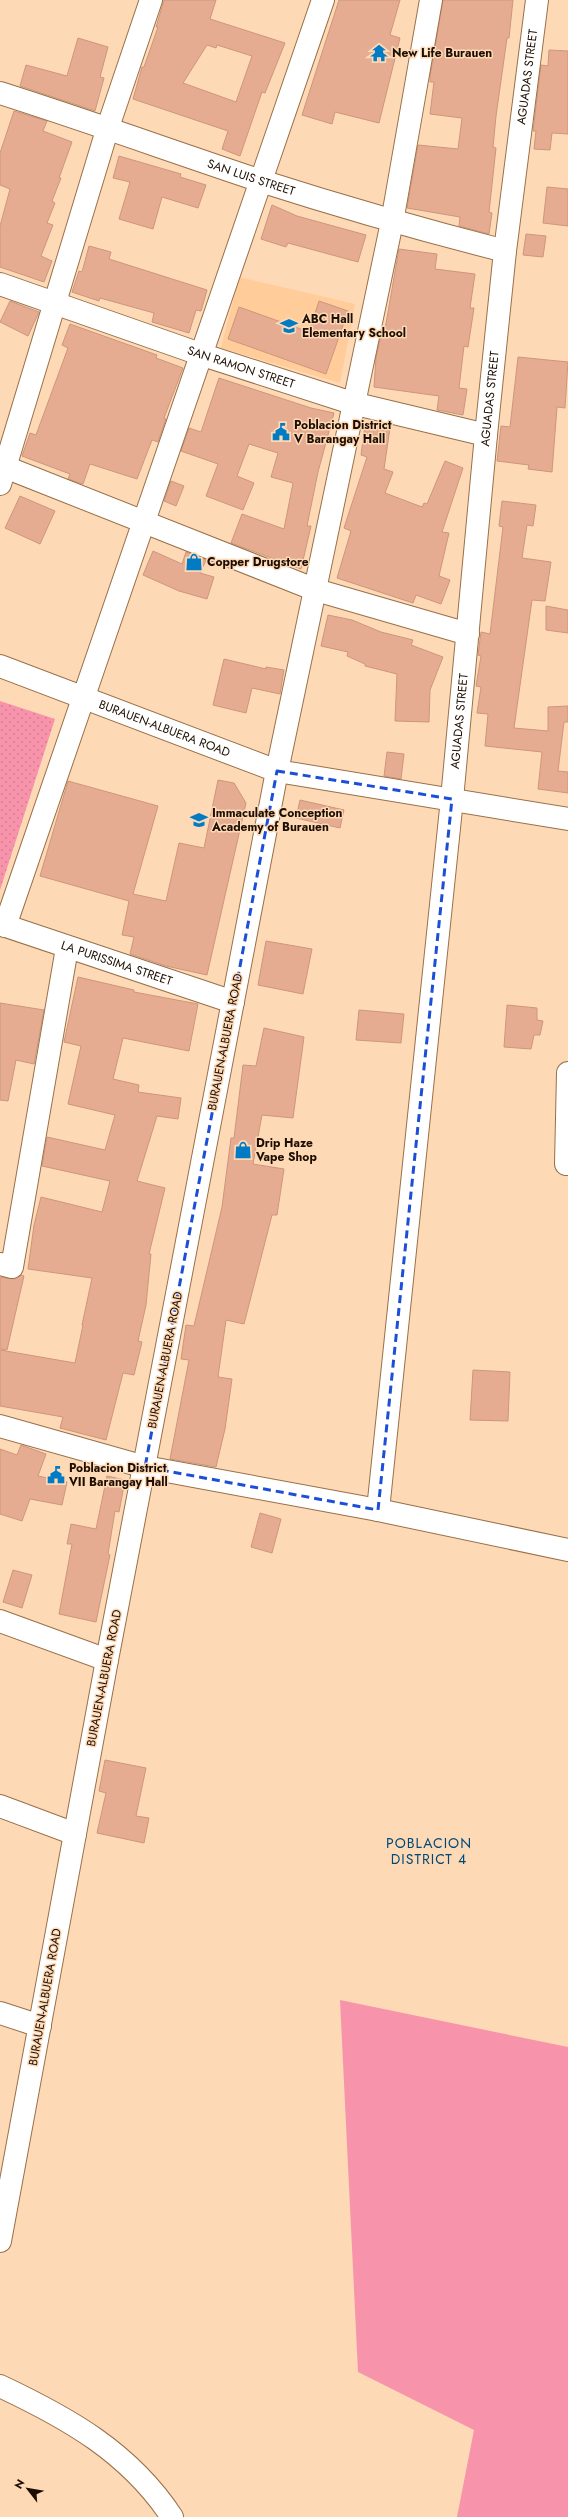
<svg xmlns="http://www.w3.org/2000/svg" width="568" height="2517" font-family="Jost,sans-serif">
	<defs>
		<pattern id="park-dots" width="8" height="8" patternUnits="userSpaceOnUse"><rect width="8" height="8" fill="#f794ab"/><path d="M2 2h.1M6 6h.1" fill="none" stroke="#d37e91" stroke-width="1.8" stroke-linecap="round"/></pattern>
	</defs>
	<rect width="100%" height="100%" fill="#fed9b6"/>
	<polygon fill="#ffcc9a" points="239,277 355,304 340,383 221,348"/>
	<polygon fill="#f794ab" points="340,2000 568,2047 568,2517 457,2517 474,2430 358,2372"/>
	<polygon fill="url(#park-dots)" points="0,701 55,719 0,890"/>
	<g fill="#e5ac92" stroke="#ce967c" fill-rule="evenodd">
		<path d="M 164,0 L 216,0 L 210,19 L 285,43 L 265,93 L 262,92 L 240,156 L 222,149 L 228,131 L 133,99 L 142,67 L 144,67 L 158,27 L 156,27 ZM 207,45 L 216,48 L 217,45 L 252,56 L 236,102 L 183,83 Z"/>
		<polygon points="339,0 400,0 390,35 400,38 379,123 335,112 332,124 302,115"/>
		<polygon points="443,0 513,0 509,38 507,38 496,116 493,147 496,148 489,212 492,213 489,234 459,226 460,217 407,208 418,145 458,149 462,118 430,114 434,82 430,82 430,77"/>
		<polygon points="78,38 108,47 100,77 104,78 95,111 20,86 26,65 67,76"/>
		<polygon points="549,50 568,51 568,134 552,133 550,150 534,149 536,131 533,131 541,65 548,66"/>
		<polygon points="14,111 47,121 43,131 72,142 59,178 61,178 52,201 55,203 47,223 53,225 41,256 52,261 44,282 0,267 0,226 10,189 0,185 0,153"/>
		<polygon points="119,156 181,174 180,177 206,185 198,208 162,197 153,229 119,219 130,182 113,178"/>
		<polygon points="547,187 568,189 568,226 543,223"/>
		<polygon points="272,205 297,216 366,235 358,262 288,243 286,247 261,239"/>
		<polygon points="526,234 546,236 543,257 523,255"/>
		<polygon points="89,246 111,252 109,259 207,290 201,311 196,310 189,333 152,322 154,313 100,298 99,301 72,292 79,271 82,272"/>
		<polygon points="399,249 437,254 435,269 475,274 470,308 474,308 468,347 464,346 459,388 467,389 463,415 437,410 439,396 374,387 376,358 381,335 384,335"/>
		<polygon points="10,301 39,312 28,336 0,322"/>
		<polygon points="319,301 348,311 326,374 228,339 239,307 309,332"/>
		<polygon points="70,324 157,355 156,358 183,368 164,418 166,419 158,442 152,440 137,479 90,464 83,484 68,479 70,474 22,456 30,433 36,435 68,348 62,345"/>
		<polygon points="518,357 568,362 565,408 557,407 552,472 528,469 529,465 497,461 501,426 510,427"/>
		<polygon points="219,378 311,408 334,413 318,472 307,526 311,526 301,569 231,543 242,514 284,529 293,483 271,477 278,453 249,444 237,476 254,483 243,510 206,496 218,464 181,451 189,428 201,432"/>
		<polygon points="365,425 390,428 384,469 393,472 385,493 422,507 424,503 427,504 445,461 463,468 442,532 449,533 439,576 450,580 441,604 416,595 413,603 337,578 351,531 344,528 367,457 361,455"/>
		<polygon points="171,481 184,486 176,506 164,501"/>
		<polygon points="20,496 55,511 40,544 5,528"/>
		<polygon points="502,501 536,505 533,526 527,525 522,558 551,562 545,601 532,600 514,728 548,731 548,707 568,706 568,722 564,722 558,771 568,772 568,793 538,789 542,752 485,746 488,714 477,713 481,687 476,686 481,656 478,655 481,632 490,634 503,527 499,526"/>
		<polygon points="153,551 182,564 186,552 206,560 200,573 214,577 207,599 179,591 143,575"/>
		<polygon points="546,606 568,610 568,633 546,630"/>
		<polygon points="328,615 352,620 381,632 413,640 411,645 443,657 430,690 429,722 395,721 397,674 365,666 365,664 347,656 348,652 321,646"/>
		<polygon points="224,659 266,669 266,667 284,670 280,694 252,688 246,713 213,705"/>
		<polygon points="387,752 404,754 401,779 384,776"/>
		<polygon points="218,780 234,783 246,803 207,975 166,966 130,954 134,937 122,935 129,901 40,876 68,781 158,806 133,894 166,901 179,843 204,848"/>
		<polygon points="300,800 344,810 340,828 296,818"/>
		<polygon points="266,941 312,949 303,994 258,985"/>
		<polygon points="78,977 134,990 134,992 198,1004 189,1051 123,1038 113,1079 139,1085 138,1092 181,1098 178,1119 157,1116 137,1181 165,1188 149,1254 151,1254 146,1305 138,1341 142,1342 134,1375 123,1373 106,1440 60,1428 63,1417 0,1406 0,1350 75,1363 83,1325 82,1325 92,1278 28,1269 34,1225 41,1197 102,1212 110,1181 42,1166 47,1137 105,1150 115,1115 68,1104 81,1046 64,1042"/>
		<polygon points="0,1003 44,1010 34,1064 16,1060 8,1101 0,1100"/>
		<polygon points="507,1005 537,1008 537,1020 543,1021 540,1035 534,1035 531,1049 504,1047"/>
		<polygon points="359,1010 404,1014 401,1043 356,1040"/>
		<polygon points="264,1028 304,1037 293,1118 262,1115 253,1164 284,1169 277,1215 272,1215 244,1324 226,1320 218,1377 232,1379 225,1429 216,1467 170,1459 189,1360 181,1359 186,1325 194,1326 222,1207 231,1138 234,1138 243,1065 256,1066"/>
		<polygon points="21,1275 24,1276 7,1350 0,1349 0,1277 15,1279"/>
		<polygon points="473,1370 510,1372 508,1421 470,1420"/>
		<polygon points="21,1445 46,1454 38,1476 67,1482 62,1505 30,1499 22,1521 0,1514 0,1449 17,1455"/>
		<polygon points="107,1476 125,1480 119,1512 115,1511 108,1554 110,1555 96,1622 59,1614 72,1544 67,1544 71,1524 96,1529"/>
		<polygon points="260,1513 281,1519 272,1553 251,1547"/>
		<polygon points="13,1570 32,1575 22,1608 3,1602"/>
		<polygon points="105,1760 146,1768 136,1816 149,1818 144,1843 97,1833 106,1793 99,1791"/>
	</g>
	<g fill="none" stroke-linecap="round" stroke-linejoin="round">
		<g stroke="#997047" stroke-width="24">
			<g id="minor">
				<polyline points="431,0 392,222 277,771 568,819"/>
				<path id="s1" d="M 0,93 C 88,121 174,152 261,181 C 342,207 423,230 505,251"/>
				<path id="s2" d="M 0,284 L 200,354 L 352,403 L 486,435"/>
				<polyline points="0,465 316,590 468,634"/>
				<polyline points="0,484 108,127 151,0"/>
				<path id="s3" d="M 0,666 L 277,771 L 107,1660 L 0,2241"/>
				<path id="s4" d="M 0,924 L 233,1002"/>
				<polyline points="5,926 323,0"/>
				<polyline points="568,1073 566,1164 568,1164"/>
				<polyline points="0,1264 12,1267 67,948"/>
				<polyline points="0,1426 145,1467 378,1510 568,1550"/>
				<path id="s5" d="M 378,1510 L 452,799 L 486,435 L 505,251 L 537,0"/>
				<polyline points="0,1621 107,1660"/>
				<polyline points="0,1806 75,1834"/>
				<polyline points="0,2013 40,2026"/>
				<path d="M 0,2386 C 68,2418 129,2452 172,2517"/>
			</g>
		</g>
		<use href="#minor" stroke="#fff" stroke-width="22"/>
	</g>
	<path fill="none" stroke="#1d4ed8" stroke-width="3" stroke-dasharray="8 5" stroke-linejoin="round" d="M 277,771 L 452,799 L 378,1510 L 145,1467 Z"/>
	<defs>
		<g id="temple-bare" transform="scale(1.38)"><path d="M0-6L5-2H3V0L6.5 2.5H4V6H1.5V3h-3V6H-4V2.5H-6.5L-3 0V-2H-5Z" fill="#007bc4" stroke="#fed9b6" stroke-width="2.5" paint-order="stroke"/></g>
		<g id="school-bare" transform="scale(1.38)"><path d="M0-5L7-2L0 1L-7-2ZM-4 1L0 2.5L4 1V4Q0 6-4 4Z" fill="#007bc4" stroke="#fed9b6" stroke-width="2.5" paint-order="stroke"/></g>
		<g id="civic-bare" transform="scale(1.38)"><path d="M-.6-6.5H3V-4.5H.6V-3L4-1V1h2V6H-6V1h2V-1L-.6-3ZM-1.2 2.5V6h2.4V2.5Z" fill="#007bc4" stroke="#fed9b6" stroke-width="2.5" paint-order="stroke"/></g>
		<g id="shop-bare" transform="scale(1.38)"><path d="M-5-2.5h2.3a2.7 3.5 0 0 1 5.4 0H5L5.5 6h-11ZM-1.5-2.5h3a1.5 2.3 0 0 0-3 0Z" fill="#007bc4" stroke="#fed9b6" stroke-width="2.5" paint-order="stroke"/></g>
	</defs>
	<g fill-rule="evenodd">
		<use href="#temple-bare" x="379" y="53"/>
		<use href="#school-bare" x="289" y="326"/>
		<use href="#civic-bare" x="281" y="432"/>
		<use href="#shop-bare" x="194" y="562"/>
		<use href="#school-bare" x="199" y="820"/>
		<use href="#shop-bare" x="243" y="1150"/>
		<use href="#civic-bare" x="56" y="1475"/>
	</g>
	<g text-anchor="middle" dominant-baseline="central" stroke-width="3" stroke-linejoin="round" paint-order="stroke">
		<g font-size="12" font-weight="bold" fill="#1d0e01" stroke="#fed9b6" text-anchor="start">
			<text x="392" y="53">New Life Burauen</text>
			<text x="302" y="319">ABC Hall<tspan x="302" dy="14">Elementary School</tspan></text>
			<text x="294" y="425">Poblacion District<tspan x="294" dy="14">V Barangay Hall</tspan></text>
			<text x="207" y="562">Copper Drugstore</text>
			<text x="212" y="813">Immaculate Conception<tspan x="212" dy="14">Academy of Burauen</tspan></text>
			<text x="256" y="1143">Drip Haze<tspan x="256" dy="14">Vape Shop</tspan></text>
			<text x="69" y="1468">Poblacion District<tspan x="69" dy="14">VII Barangay Hall</tspan></text>
		</g>
		<g font-size="12" fill="#1d0e01" stroke="#fed9b6">
			<text stroke="none"><textPath href="#s5" startOffset="1441">AGUADAS STREET</textPath></text>
			<text stroke="none"><textPath href="#s1" startOffset="265">SAN LUIS STREET</textPath></text>
			<text stroke="none"><textPath href="#s2" startOffset="255">SAN RAMON STREET</textPath></text>
			<text stroke="none"><textPath href="#s5" startOffset="1117">AGUADAS STREET</textPath></text>
			<text stroke="none"><textPath href="#s5" startOffset="793">AGUADAS STREET</textPath></text>
			<text stroke="none"><textPath href="#s3" startOffset="176">BURAUEN-ALBUERA ROAD</textPath></text>
			<text stroke="none"><textPath href="#s4" startOffset="123">LA PURISSIMA STREET</textPath></text>
			<text transform="translate(225 1042) rotate(-79)">BURAUEN-ALBUERA ROAD</text>
			<text transform="translate(165 1360) rotate(-79)">BURAUEN-ALBUERA ROAD</text>
			<text transform="translate(104 1678) rotate(-79)">BURAUEN-ALBUERA ROAD</text>
			<text transform="translate(45 1997) rotate(-80)">BURAUEN-ALBUERA ROAD</text>
		</g>
		<g font-size="14" letter-spacing="1" fill="#004977" stroke="#fed9b6">
			<text x="429" y="1843">POBLACION<tspan x="429" dy="16">DISTRICT 4</tspan></text>
		</g>
	</g>
	<g transform="translate(28 2489) rotate(301)" stroke="#fed9b6" stroke-width="3" paint-order="stroke">
	<path d="M0-3L7 15L0 10L-7 15Z" fill="#1d0e01"/>
	<text y="-6" font-size="11" font-weight="bold" text-anchor="middle" fill="#1d0e01">N</text>
	</g>
</svg>
